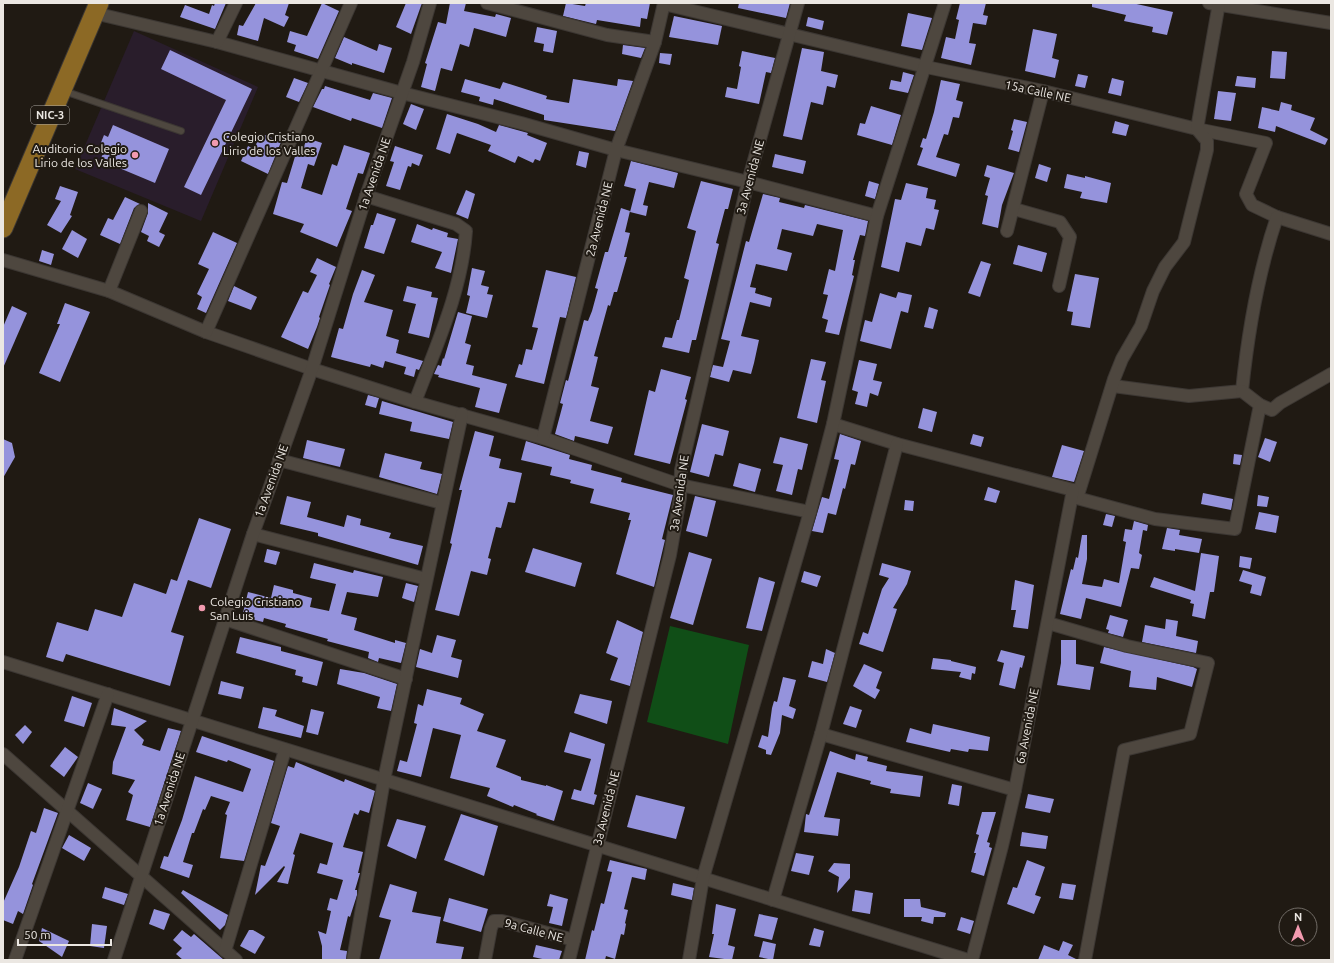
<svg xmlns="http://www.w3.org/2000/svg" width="1334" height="963" font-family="Ubuntu,sans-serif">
	<rect width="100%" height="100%" fill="#201a13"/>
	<polygon fill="#291d2b" points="134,31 258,87 201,221 75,169"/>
	<polygon fill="#104e17" points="670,626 749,645 728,744 647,722"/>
	<g fill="#9593dc">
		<polygon points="215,3 226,3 215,29 180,17 185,5 209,14 212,5 214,6"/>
		<polygon points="256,3 289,3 285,15 289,17 284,27 264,18 258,41 237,35 239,25 243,26"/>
		<polygon points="322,3 339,11 318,59 294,51 296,45 287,42 290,31 307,36"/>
		<polygon points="406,3 422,3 411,34 396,27"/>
		<polygon points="450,3 466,3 464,11 495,17 496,14 511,18 506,37 474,28 469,47 460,44 452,71 441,68 435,91 421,87 427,64 425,63 438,22 446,24"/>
		<polygon points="566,3 585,6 586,3 650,3 647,19 641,18 640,27 597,20 596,24 563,16"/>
		<polygon points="739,3 790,3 786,18 738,8"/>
		<polygon points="960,3 986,3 983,15 988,16 986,25 973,23 969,43 976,44 971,65 941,58 946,37 955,39 959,20 956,19"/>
		<polygon points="1092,3 1132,3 1173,12 1167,35 1152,32 1153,27 1124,21 1126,15 1092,7"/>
		<polygon points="908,13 932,18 922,50 901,46"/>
		<polygon points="674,16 722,26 718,45 669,37"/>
		<polygon points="808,17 824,21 822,30 806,26"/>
		<polygon points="537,27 557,31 553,53 543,51 544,44 534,42"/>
		<polygon points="1033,29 1057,34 1052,58 1059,60 1055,78 1025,71"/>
		<polygon points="344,37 377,51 379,44 392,48 384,73 352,63 352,65 335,58"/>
		<polygon points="623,45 645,48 641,58 622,54"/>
		<polygon points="802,48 824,52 821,71 838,75 835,88 827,86 823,105 811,102 802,140 783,136"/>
		<polygon points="170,50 252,89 201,195 184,187 226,100 161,69"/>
		<polygon points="742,51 775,58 771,73 766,72 759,104 725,97 727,87 737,89 741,67 739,66"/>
		<polygon points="1272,51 1287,52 1285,79 1270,78"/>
		<polygon points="660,53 672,54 670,65 659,63"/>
		<polygon points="903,72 914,75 908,93 889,89 891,80 901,82"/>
		<polygon points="1078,74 1088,76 1085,88 1075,86"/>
		<polygon points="1237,76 1256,78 1255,88 1235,86"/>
		<polygon points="294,78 308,83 299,102 286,97"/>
		<polygon points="1112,78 1124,81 1121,96 1108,93"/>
		<polygon points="465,79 500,89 503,82 547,96 546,99 569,103 573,79 617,86 618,79 633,81 615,131 544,120 544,115 494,99 493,105 479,101 480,97 461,92"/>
		<polygon points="941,80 960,84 956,100 963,102 959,118 953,117 948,135 944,134 936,157 960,164 956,177 917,165 923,148 920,147 923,138 926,139 934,112"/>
		<polygon points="325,86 370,100 373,93 392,98 382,128 352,118 351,121 313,107 322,89 324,89"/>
		<polygon points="1218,91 1236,93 1231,121 1214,119"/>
		<polygon points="1281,102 1292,105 1291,110 1315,118 1310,130 1328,139 1325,145 1276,126 1275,132 1258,128 1262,107 1279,111"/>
		<polygon points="411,104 424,109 416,130 403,124"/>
		<polygon points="871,106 901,115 892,145 857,135 860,123 865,124"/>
		<polygon points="447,114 478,124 496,132 499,125 528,133 527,135 547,143 540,161 535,159 533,163 518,156 515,163 488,151 491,145 457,133 450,154 436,149"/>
		<polygon points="1014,119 1027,122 1019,152 1008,149 1013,131 1011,130"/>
		<polygon points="1115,121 1129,125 1126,136 1112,133"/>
		<polygon points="113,125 169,149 155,183 100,160 106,148 100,145 104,135 108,137"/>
		<polygon points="265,135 281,142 268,174 241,161 248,146 254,149 258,140 262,141"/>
		<polygon points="307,138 322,143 314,166 308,164 301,188 322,195 332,164 337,166 344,145 370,153 363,174 358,173 346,209 352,211 337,247 300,232 304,224 273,214 282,182 287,183 297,150 302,152"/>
		<polygon points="395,146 423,155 419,166 412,163 411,167 408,166 400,190 386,186 394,162 390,161"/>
		<polygon points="579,151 589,153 586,168 576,165"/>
		<polygon points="775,154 806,161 803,174 772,167"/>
		<polygon points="631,161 678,173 674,188 649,182 643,205 648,206 646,216 630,212 636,189 624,186"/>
		<polygon points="1039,164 1051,168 1047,182 1035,178"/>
		<polygon points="987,165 1014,173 1002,205 998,228 982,224 988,196 985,195 990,178 984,176"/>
		<polygon points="1067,174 1085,178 1085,176 1111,183 1107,203 1080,198 1082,192 1064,188"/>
		<polygon points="701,181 733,189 728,209 725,209 716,243 719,244 696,340 692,340 689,353 662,347 665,337 672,338 677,320 679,320 689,280 684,278 696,231 687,228"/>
		<polygon points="869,181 879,184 875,199 865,196"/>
		<polygon points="906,183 928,188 926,198 936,200 934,209 939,210 934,230 926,228 921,246 906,242 899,272 881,267 895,199 901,200"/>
		<polygon points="60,186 78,192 70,215 72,216 61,233 47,225 61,201 55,199"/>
		<polygon points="466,190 475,194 468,219 456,214"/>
		<polygon points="763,194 780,198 779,202 804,208 805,205 868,221 865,236 860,235 853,260 855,260 852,275 854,276 839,335 825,332 828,320 822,318 828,295 823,294 829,269 835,271 843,230 817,224 813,236 782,229 777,249 792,253 787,271 756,264 750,287 756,288 755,293 772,298 770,307 750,302 741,336 759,340 754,363 751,374 733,370 729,382 710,377 713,365 723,367 730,341 721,339 746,241 749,242"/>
		<polygon points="125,197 140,204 134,208 120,244 100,235 108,218 113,220"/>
		<polygon points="148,203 168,213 159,232 165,235 159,247 147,241 149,236 141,232 148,213"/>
		<polygon points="621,208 630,211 625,232 630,233 624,257 627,257 617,292 614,292 610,306 608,305 594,356 598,357 591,386 599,388 590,421 613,427 608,444 575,436 574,441 555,434 563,404 560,403 566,380 568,381 584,320 588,321 592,311 598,289 595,288 605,252 608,252"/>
		<polygon points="377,213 396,219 384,254 364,248 371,225 373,225"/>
		<polygon points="417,224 432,230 433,228 448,233 447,237 458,239 451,273 435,268 442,252 411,242"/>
		<polygon points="72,230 87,239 78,258 62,249"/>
		<polygon points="213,232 237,243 206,313 197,309 202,297 197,294 209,269 198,264"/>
		<polygon points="1018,245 1047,253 1042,272 1013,264"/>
		<polygon points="42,250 54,254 51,265 39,261"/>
		<polygon points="317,258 336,267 329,284 330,285 319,317 320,318 317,327 308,349 281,337 303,291 308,293 317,275 310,272"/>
		<polygon points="981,261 991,264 980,297 968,293"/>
		<polygon points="472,268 485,271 481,285 489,287 487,294 493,295 487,318 466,313 470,296 467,295"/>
		<polygon points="362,270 375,275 364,302 393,310 386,336 399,340 396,353 423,361 419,370 416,369 414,377 404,374 406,367 385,361 383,368 371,364 370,367 331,357 339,328 343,329 353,294"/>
		<polygon points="546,270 576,277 566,318 560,317 544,384 515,377 519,364 522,365 526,349 532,350 538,328 532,327"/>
		<polygon points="1075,274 1099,278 1090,328 1071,325 1073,312 1067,311"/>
		<polygon points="234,286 257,297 251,310 228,301"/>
		<polygon points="407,286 432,292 431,297 438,298 429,338 408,333 416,304 403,301"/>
		<polygon points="898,292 912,295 908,313 901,311 891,349 860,341 865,320 872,322 880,293 896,298"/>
		<polygon points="65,303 90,312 60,382 39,373 60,324 57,324"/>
		<polygon points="12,306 27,313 3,368 3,327"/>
		<polygon points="929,307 938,310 933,329 924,327"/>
		<polygon points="458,312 472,316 465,343 471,345 466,364 474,366 472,375 507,384 499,413 475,407 480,388 438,377 439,375 434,374 438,365 441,366 443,358 444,359"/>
		<polygon points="811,359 826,362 821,380 826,381 817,423 797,418"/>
		<polygon points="859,360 877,364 873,380 882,382 878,396 870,393 867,407 855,404 858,392 852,390"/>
		<polygon points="661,369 691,377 685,399 687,400 670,464 634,455 649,390 655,392"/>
		<polygon points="368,395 379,398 376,408 365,405"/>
		<polygon points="382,401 453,422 449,439 410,431 412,422 379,414"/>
		<polygon points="923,408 937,412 932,432 918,428"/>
		<polygon points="702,424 729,431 723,456 715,454 709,477 690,472"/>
		<polygon points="475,431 494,436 489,456 501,459 499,468 522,473 515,503 508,502 501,528 496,527 488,558 491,559 487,575 471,571 459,616 435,610 452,544 450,543 462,490 459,490"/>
		<polygon points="840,434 861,441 855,465 851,464 845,489 843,488 836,515 828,513 823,533 812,531 822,497 829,499 839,460 834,459"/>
		<polygon points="973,434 984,437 981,447 970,444"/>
		<polygon points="780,437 808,444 802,470 798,469 792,495 776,491 783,465 773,463"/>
		<polygon points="1265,438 1277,442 1270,462 1258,457"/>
		<polygon points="3,439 12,443 15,457 3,478"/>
		<polygon points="307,440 345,449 340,467 303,458"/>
		<polygon points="526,441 570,455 569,459 592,465 591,470 622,478 621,482 673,495 662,539 665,540 654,587 616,574 631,520 628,520 630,513 590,503 594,489 570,483 571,480 550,475 552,467 521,460"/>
		<polygon points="1062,445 1084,451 1074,482 1052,477"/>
		<polygon points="385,453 422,462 420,469 442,474 437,494 379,477"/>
		<polygon points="1234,454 1242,455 1240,465 1233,464"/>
		<polygon points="739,463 761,469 755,492 733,486"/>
		<polygon points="988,487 1000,491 996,503 984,500"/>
		<polygon points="1203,493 1233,499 1231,510 1201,504"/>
		<polygon points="1258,495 1269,497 1267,507 1257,506"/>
		<polygon points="287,496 311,502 307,517 344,527 347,515 361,519 360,525 391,533 389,538 423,546 418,565 318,536 318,533 280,524"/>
		<polygon points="695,496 716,501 707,537 686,531"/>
		<polygon points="905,500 914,501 913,511 904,510"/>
		<polygon points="1259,512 1279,516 1276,533 1255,529"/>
		<polygon points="1106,514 1115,516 1112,527 1103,525"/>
		<polygon points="199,518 231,529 211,588 188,580 171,632 184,636 170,686 66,654 63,662 46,657 57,622 88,631 95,609 122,617 134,583 166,594 171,579 177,581"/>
		<polygon points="1134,521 1148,525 1147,531 1143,530 1139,553 1142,555 1139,569 1131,568 1121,607 1086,598 1081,619 1060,614 1071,569 1073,570 1076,557 1078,558 1082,535 1087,535 1087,559 1082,584 1102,587 1104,579 1119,583 1126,542 1123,541 1125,529 1132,530"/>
		<polygon points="1167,528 1180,530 1179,535 1202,539 1199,553 1175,549 1175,551 1162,549"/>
		<polygon points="533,548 582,563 575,587 525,572"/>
		<polygon points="267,549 280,552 276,565 264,562"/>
		<polygon points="689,552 712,559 693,625 670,618"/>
		<polygon points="1201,553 1219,556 1214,592 1210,592 1205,619 1192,616 1194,604 1190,603 1191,600 1150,587 1154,577 1195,591"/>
		<polygon points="1240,556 1252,558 1250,569 1239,567"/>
		<polygon points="314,563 353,573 354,570 383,577 378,597 347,592 341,614 357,618 354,630 395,643 395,640 406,643 401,663 379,658 378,662 368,658 369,652 327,641 328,639 285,627 286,624 264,618 263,622 242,617 248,592 271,598 274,585 293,590 293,593 312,598 310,607 329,611 336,584 310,578"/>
		<polygon points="882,563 911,571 907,584 893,608 897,609 883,652 859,644 863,632 868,634 882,589 889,578 879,575"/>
		<polygon points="1243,570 1266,577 1261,596 1250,593 1252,585 1239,581"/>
		<polygon points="804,571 821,576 817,587 801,582"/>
		<polygon points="759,577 775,582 762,631 746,628"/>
		<polygon points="1015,580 1034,585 1028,629 1013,627 1016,610 1011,610"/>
		<polygon points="406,583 418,586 414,602 402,598"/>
		<polygon points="1110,615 1128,620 1123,637 1108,633 1109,630 1106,629"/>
		<polygon points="1166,619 1178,621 1176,636 1198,641 1196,653 1142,642 1145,625 1165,629"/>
		<polygon points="617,620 643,632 630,686 610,680 618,658 606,653"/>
		<polygon points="437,635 456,640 451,657 462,660 458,678 416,667 420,649 432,653"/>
		<polygon points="240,637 281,647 281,651 323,662 317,686 302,682 303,677 295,675 296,670 236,653"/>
		<polygon points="1061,640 1076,640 1076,664 1094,667 1090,690 1057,685 1061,663"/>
		<polygon points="1104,647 1193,667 1197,669 1192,687 1157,677 1156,690 1129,687 1131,671 1100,663"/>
		<polygon points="826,649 835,653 827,682 808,677 812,661 823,664"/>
		<polygon points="1001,650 1025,656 1022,668 1020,667 1015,689 999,685 1004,663 997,661"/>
		<polygon points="933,658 951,660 951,661 976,667 975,674 972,673 971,680 959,677 961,672 931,669"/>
		<polygon points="864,664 882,672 876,688 880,690 875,699 853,686"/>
		<polygon points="340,669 364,673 397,684 391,711 377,708 380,697 337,684"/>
		<polygon points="783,677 796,680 789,706 796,709 793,719 782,715 780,733 771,755 766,754 766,750 758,747 762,735 768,737 772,708 774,701 777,702"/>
		<polygon points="221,681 244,687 241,699 218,694"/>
		<polygon points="427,689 462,698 460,704 484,714 477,731 506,740 496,767 521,777 521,780 546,786 546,785 563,791 554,821 536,815 537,814 514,805 513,807 487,796 490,788 450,778 461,735 433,728 421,777 397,771 400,760 407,762 417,724 414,723 418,704 423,706"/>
		<polygon points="580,694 612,701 607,724 574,713"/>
		<polygon points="72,696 92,703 84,727 64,721"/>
		<polygon points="850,706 862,710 856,728 843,724"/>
		<polygon points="263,707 277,710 275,716 304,726 301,738 258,728"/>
		<polygon points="114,708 147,721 134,730 144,740 142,745 160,751 168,728 181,731 150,827 126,820 133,795 128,792 135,780 112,774 113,762 126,727 111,725"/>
		<polygon points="311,709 324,712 318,735 306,732"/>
		<polygon points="933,724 990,737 988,751 969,749 968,752 951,749 950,752 906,742 910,728 931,734"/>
		<polygon points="25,725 32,732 23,744 15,735"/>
		<polygon points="570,732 605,744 594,794 597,795 594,805 571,799 574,789 581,791 591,759 564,752"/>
		<polygon points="202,736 274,761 244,861 220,858 227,815 225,814 230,802 211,796 205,810 203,809 194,833 192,833 183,862 193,865 189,878 160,868 164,856 168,857 182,820 195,776 243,792 251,769 228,760 227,762 196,752"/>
		<polygon points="65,747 78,757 64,777 50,766"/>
		<polygon points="830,751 855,760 856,754 868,757 867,761 887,766 886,771 923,776 920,797 890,793 891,789 870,784 871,781 837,772 824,817 840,819 838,836 804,832 806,814 809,815"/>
		<polygon points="296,762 344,782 345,779 375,791 369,813 360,810 358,815 354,813 343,847 363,852 358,873 360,873 355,890 357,890 357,895 350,917 348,916 340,950 347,951 346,960 322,960 322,946 318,931 326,934 331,911 327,910 330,898 337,900 343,880 317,873 320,863 327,865 333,843 300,833 293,854 295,855 288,884 277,882 285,867 284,866 255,895 261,865 265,866 280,826 271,823 288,766 294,768"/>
		<polygon points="88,783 102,789 93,809 80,803"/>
		<polygon points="952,784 962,786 959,806 948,804"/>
		<polygon points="1028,794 1054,799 1050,813 1025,808"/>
		<polygon points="636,795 685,807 676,839 627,827"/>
		<polygon points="44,808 58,813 32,884 33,885 23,914 18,911 13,924 3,920 3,903 19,867 31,831 36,833"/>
		<polygon points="982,812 996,812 987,842 990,843 989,847 992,848 984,876 971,872 976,853 974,853 979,835 976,834"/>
		<polygon points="461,814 498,826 484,876 444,860"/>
		<polygon points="397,819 426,826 416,859 387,846"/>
		<polygon points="1022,832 1048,836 1046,849 1020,846"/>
		<polygon points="69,835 91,848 84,861 62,848"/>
		<polygon points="796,853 814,856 809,875 791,871"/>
		<polygon points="610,860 647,869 645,880 632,877 624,909 628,910 625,923 626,924 624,935 621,934 615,959 606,956 605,960 585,960 592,930 594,931 601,903 604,904 612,872 607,871"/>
		<polygon points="1027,860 1045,867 1035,895 1041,897 1034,914 1007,904 1013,887 1017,888"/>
		<polygon points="834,863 850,864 850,878 837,893 839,877 828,871"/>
		<polygon points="673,883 694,888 692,900 671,895"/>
		<polygon points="1062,883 1076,885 1073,900 1059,898"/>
		<polygon points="390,884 417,892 412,912 441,917 436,943 464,947 461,960 379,960 391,920 379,917"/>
		<polygon points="105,887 128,894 124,905 102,898"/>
		<polygon points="183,890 228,915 225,925 220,930 181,893"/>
		<polygon points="855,890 873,893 870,914 852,911"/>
		<polygon points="550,894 568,899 562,926 549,923 553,907 547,906"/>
		<polygon points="449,898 488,909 481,932 443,921"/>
		<polygon points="904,899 920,899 921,907 946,913 945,917 934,917 933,924 921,921 922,917 904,917"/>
		<polygon points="716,904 736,909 728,945 735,947 732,960 709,957 714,934 712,934"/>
		<polygon points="154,909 170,914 164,930 149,924"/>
		<polygon points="759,914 778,918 772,940 754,936"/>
		<polygon points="961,917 974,921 970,934 957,930"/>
		<polygon points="92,924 107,926 104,948 90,946"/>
		<polygon points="42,928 69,941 62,957 39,941"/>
		<polygon points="814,928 824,931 820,947 809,945"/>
		<polygon points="182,930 191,937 194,934 224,960 183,960 176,954 182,948 173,940"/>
		<polygon points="249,930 253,930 265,937 255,954 240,946"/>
		<polygon points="763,941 776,944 773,960 759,957"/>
		<polygon points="1063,941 1073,945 1068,955 1078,960 1038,960 1044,945 1059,951"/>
		<polygon points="536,945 562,951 559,960 547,960 533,957"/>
	</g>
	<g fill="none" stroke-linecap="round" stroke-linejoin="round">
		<g stroke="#3c3733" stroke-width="8">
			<polyline id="service" points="64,91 181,131"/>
		</g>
		<g stroke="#3c3733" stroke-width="14">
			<g id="minor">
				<polyline points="487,3 607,35 655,42"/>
				<polyline points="1209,3 1331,23"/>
				<polyline points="664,4 926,67 1043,91 1197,129 1266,143 1246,194 1252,205 1277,217 1331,234"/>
				<polyline points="94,13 217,42 402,93 521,123 616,150 748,182 877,216"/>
				<polyline points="217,42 236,3"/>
				<path d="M 366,196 L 456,224 L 466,231 C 462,291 436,346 415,402"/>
				<polyline points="1014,209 1060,222 1070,237 1059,286"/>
				<polyline points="1007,231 1043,91"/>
				<polyline points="3,260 109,291 206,332 312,369 415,402 543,438 680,485 810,512"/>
				<polyline points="109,291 141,211"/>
				<polyline points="206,332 351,3"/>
				<path d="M 1113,386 L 1189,396 L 1242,391 C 1248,332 1258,273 1277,217"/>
				<polyline points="1242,391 1260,405"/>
				<polyline points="833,424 897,444 1073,490 1077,498 1155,519 1235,529 1260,405 1272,410 1280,403 1331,374"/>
				<polyline points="543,438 616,150 655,42 664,3"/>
				<polyline points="279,460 442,503"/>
				<polyline points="1077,498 1114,379 1122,359 1141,326 1153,291 1165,267 1184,242 1207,150 1207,141 1197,129 1219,3"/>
				<polyline points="253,534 426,579"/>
				<polyline points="225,619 406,679"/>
				<polyline points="1048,623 1127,646 1208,663 1190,734 1124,750 1085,960"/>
				<polyline points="3,662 968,960"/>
				<polyline points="821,734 1015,790"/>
				<polyline points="3,754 236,960"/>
				<polyline points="773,900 821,734 897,444"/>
				<polyline points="225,951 285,750"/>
				<polyline points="15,960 108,694"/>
				<polyline points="114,960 253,534 312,369 366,196 413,62 430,3"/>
				<polyline points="353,960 384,780 462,414"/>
				<polyline points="485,960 491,928 494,921 502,921 574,940"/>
				<polyline points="569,960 670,555 680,498 681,470 748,182 798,3"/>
				<polyline points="689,960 703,878 810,512 833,424 877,216 945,3"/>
				<polyline points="972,960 1002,846 1015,790 1073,490"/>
			</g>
		</g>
		<g stroke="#3c3733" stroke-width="21">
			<polyline id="primary" points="3,228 99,3"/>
		</g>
		<use href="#service" stroke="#4e473f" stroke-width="6"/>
		<use href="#minor" stroke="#4e473f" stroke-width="12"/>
		<use href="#primary" stroke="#8c6925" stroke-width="19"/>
	</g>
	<g fill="#f29aaf" stroke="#201a13" stroke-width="1.5">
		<circle cx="215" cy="143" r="4"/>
		<circle cx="135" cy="155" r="4"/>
		<circle cx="202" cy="608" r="4"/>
	</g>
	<g text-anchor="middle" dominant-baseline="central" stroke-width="4" stroke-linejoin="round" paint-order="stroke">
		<rect fill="#201a13" stroke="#aeaaa4" stroke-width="1" x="31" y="106" width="38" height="18" rx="3"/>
		<g font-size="11" font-weight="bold" fill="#ebe7e2">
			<text x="50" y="115">NIC-3</text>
		</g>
		<g font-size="12" fill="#ebe7e2" stroke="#201a13">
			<text transform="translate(1038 91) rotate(12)">15a Calle NE</text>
			<text transform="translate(374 174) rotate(-71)">1a Avenida NE</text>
			<text transform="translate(750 177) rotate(-75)">3a Avenida NE</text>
			<text transform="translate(599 219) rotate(-76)">2a Avenida NE</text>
			<text transform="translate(271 481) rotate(-70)">1a Avenida NE</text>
			<text transform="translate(679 493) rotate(-82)">3a Avenida NE</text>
			<text transform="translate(1027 726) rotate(-79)">6a Avenida NE</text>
			<text transform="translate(169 789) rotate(-72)">1a Avenida NE</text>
			<text transform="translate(606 808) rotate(-76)">3a Avenida NE</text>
			<text transform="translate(534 930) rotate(15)">9a Calle NE</text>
		</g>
		<g font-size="12" fill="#ebe7e2" stroke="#201a13" text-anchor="start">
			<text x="223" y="136">Colegio Cristiano<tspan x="223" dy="14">Lirio de los Valles</tspan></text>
			<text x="127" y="148" text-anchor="end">Auditorio Colegio<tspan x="127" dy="14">Lirio de los Valles</tspan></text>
			<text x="210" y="601">Colegio Cristiano<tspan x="210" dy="14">San Luis</tspan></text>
		</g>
	</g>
	<rect width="1334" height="963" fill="none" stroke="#ebe7e2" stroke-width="8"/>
	<g transform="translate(1298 927)"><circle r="19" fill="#201a13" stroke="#716c66"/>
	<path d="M0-3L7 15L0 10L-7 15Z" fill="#f29aaf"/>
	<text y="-6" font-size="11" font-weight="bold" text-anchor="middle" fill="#ebe7e2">N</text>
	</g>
	<path d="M18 939v6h93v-6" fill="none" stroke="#ebe7e2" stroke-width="2"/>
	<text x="24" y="939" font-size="12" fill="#ebe7e2" stroke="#201a13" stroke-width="3" paint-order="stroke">50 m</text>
</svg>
